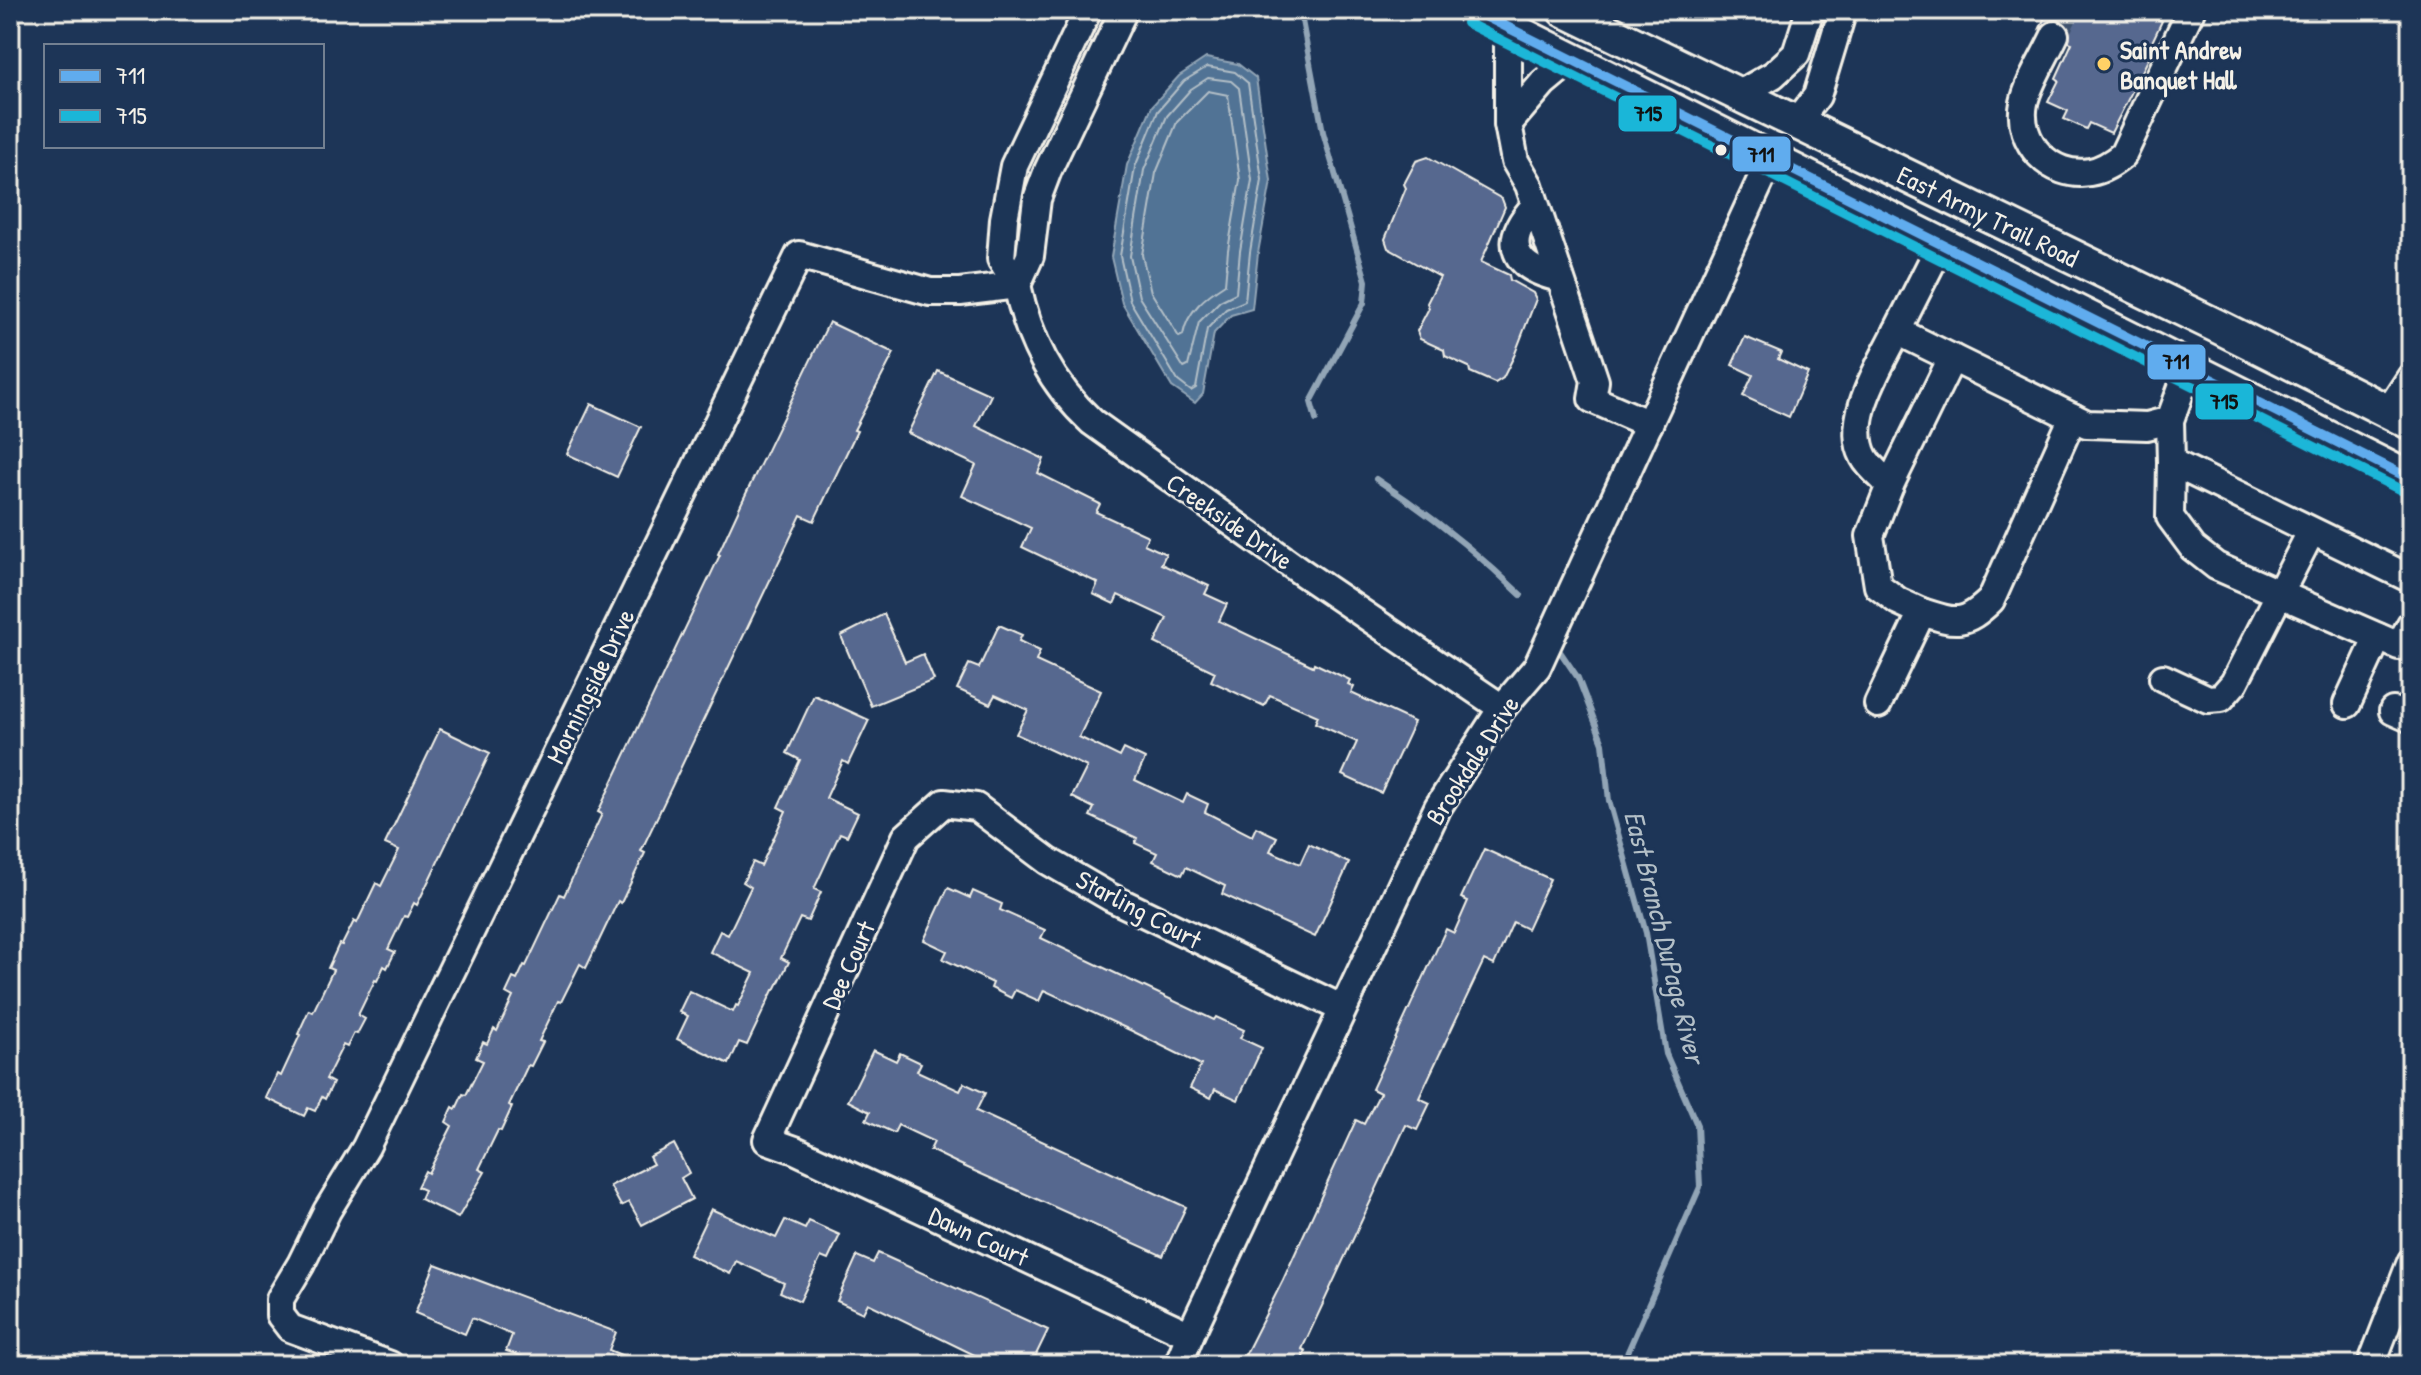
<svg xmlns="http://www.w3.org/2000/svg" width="2421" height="1375" font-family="'Patrick Hand',sans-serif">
	<rect width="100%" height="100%" fill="#1d3557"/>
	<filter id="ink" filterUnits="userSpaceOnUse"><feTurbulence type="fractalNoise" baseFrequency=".0125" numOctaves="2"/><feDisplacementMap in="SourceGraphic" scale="16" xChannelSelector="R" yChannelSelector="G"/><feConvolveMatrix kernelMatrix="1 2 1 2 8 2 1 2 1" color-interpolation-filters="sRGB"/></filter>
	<g filter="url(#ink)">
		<polygon fill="#517395" stroke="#92a5b6" stroke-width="2" points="1206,58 1238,64 1256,78 1271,181 1258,253 1252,309 1231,315 1214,333 1203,394 1195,403 1172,387 1122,303 1111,257 1127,165 1152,106 1179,76"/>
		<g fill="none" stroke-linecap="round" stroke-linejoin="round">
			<g stroke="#b3bfc7" stroke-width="2">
				<polygon points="1207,67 1235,72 1248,83 1262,180 1250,252 1245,301 1226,309 1207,329 1196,388 1191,391 1178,381 1130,301 1120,256 1135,167 1158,111 1184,81"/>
				<polygon points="1208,78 1231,81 1239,88 1252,180 1240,251 1236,293 1220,301 1199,322 1188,366 1184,368 1139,297 1130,256 1144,170 1167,116 1191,89"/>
				<path d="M 1208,91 L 1228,95 L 1240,180 L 1228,250 L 1225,284 C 1206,296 1187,311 1183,335 L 1179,337 L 1151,292 L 1142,255 L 1156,173 L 1177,122 Z"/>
			</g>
			<g stroke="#92a5b6" stroke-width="6">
				<polyline points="1300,10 1323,132 1366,281 1364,303 1311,402 1316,420"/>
				<path d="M 1376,479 C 1428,513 1476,551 1521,595"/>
				<polyline points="1561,653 1578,678 1603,743 1609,801 1646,933 1666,1054 1697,1125 1700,1187 1622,1365"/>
			</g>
		</g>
		<g fill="#56688f" stroke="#f4f1e8" stroke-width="2">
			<polygon points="2048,10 2074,10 2086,16 2089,10 2140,10 2162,21 2152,42 2156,44 2111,133 2089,123 2086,129 2064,119 2068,111 2048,102 2059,80 2056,78 2072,43 2069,42 2069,27 2061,20 2053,19 2040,28"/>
			<polygon points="1428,157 1502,199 1505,207 1481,262 1509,275 1510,280 1533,293 1536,299 1514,356 1503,378 1495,383 1470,372 1469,367 1445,356 1444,350 1420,339 1417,331 1429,308 1427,303 1440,277 1388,248 1385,239 1406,188 1404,184 1416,161"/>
			<polygon points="829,322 894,353 854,430 857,431 814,521 801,515 641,851 645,853 621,903 618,901 586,968 580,964 561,1002 558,1001 539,1041 543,1042 531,1066 528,1065 509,1105 512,1107 501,1131 498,1130 479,1169 485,1172 458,1218 420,1199 424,1190 417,1187 425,1171 428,1173 452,1126 446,1122 453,1107 456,1109 463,1094 466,1095 483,1061 476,1058 483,1042 487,1044 494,1029 497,1031 513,997 506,993 513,978 517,980 524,965 526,966 560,894 564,896 602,814 598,812 720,555 718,554 742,502"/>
			<polygon points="1745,337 1781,352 1778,359 1808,373 1789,417 1743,396 1753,375 1732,365"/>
			<polygon points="938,371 991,395 976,426 1044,459 1038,473 1100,504 1096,512 1148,536 1144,544 1166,554 1161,564 1209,586 1205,594 1227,604 1219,621 1313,666 1314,663 1350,680 1348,684 1354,687 1351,693 1414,722 1381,793 1342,775 1357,742 1315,723 1318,716 1270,695 1264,706 1211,681 1215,672 1155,643 1167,618 1118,595 1114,604 1093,594 1098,583 1022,547 1031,528 962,496 976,465 908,433"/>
			<polygon points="591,404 641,427 617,477 567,454"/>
			<polygon points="884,614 905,662 923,654 934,680 871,706 841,636"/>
			<polygon points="999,625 1022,635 1019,641 1040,651 1036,661 1101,691 1079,737 1120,757 1124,749 1145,759 1135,780 1183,803 1187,794 1208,804 1205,812 1252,836 1256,827 1277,837 1270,851 1300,864 1309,844 1349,863 1315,937 1222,894 1225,886 1186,867 1182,875 1153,861 1157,853 1135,843 1137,838 1090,816 1094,808 1072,797 1087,767 1016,734 1028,710 995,695 990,704 957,689 969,664 979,668"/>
			<polygon points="814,695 869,720 848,764 843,761 826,798 858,813 847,836 840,833 814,889 821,892 808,921 800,918 781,958 789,962 775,990 773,990 747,1045 739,1042 729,1064 677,1039 688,1016 679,1012 689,991 733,1012 736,1005 738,1006 754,973 710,952 720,931 728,935 751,887 743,882 753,862 761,866 786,811 778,807 800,760 787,753"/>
			<polygon points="440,729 490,753 417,905 414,903 407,917 404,916 388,949 395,952 387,968 384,966 377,981 375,980 358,1015 365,1019 357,1034 354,1033 347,1047 343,1045 326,1079 333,1083 325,1099 322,1097 315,1111 308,1108 304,1116 266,1098 277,1074 281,1076 300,1035 298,1034 309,1010 313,1012 333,970 328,968 339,944 342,945 354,921 357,923 376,883 381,886 399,850 385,844"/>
			<polygon points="1484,849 1550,879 1527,929 1513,922 1494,965 1484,960 1419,1098 1430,1103 1417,1130 1406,1125 1302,1349 1306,1351 1299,1365 1240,1365 1283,1280 1356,1120 1364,1124 1380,1093 1372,1089 1446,929 1454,933 1468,901 1461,898"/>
			<polygon points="948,888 970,898 973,891 1002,904 1000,910 1045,930 1041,938 1214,1020 1216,1017 1244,1030 1240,1038 1262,1048 1238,1100 1215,1089 1211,1098 1190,1088 1201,1065 1132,1031 1044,990 1039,1001 1015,990 1011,998 991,988 993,983 943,959 947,951 924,940"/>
			<polygon points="873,1050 896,1061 900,1053 921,1063 917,1071 960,1091 964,1083 985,1093 976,1111 1186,1207 1163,1256 959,1164 930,1150 934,1142 898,1125 894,1133 866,1120 870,1112 848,1101"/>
			<polygon points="674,1144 689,1173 681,1178 692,1199 642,1225 629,1202 621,1206 610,1186 653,1164 649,1157"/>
			<polygon points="711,1209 776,1238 785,1220 805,1229 809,1221 840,1235 828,1260 821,1257 800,1301 780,1292 784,1283 736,1261 730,1274 689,1255"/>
			<polygon points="878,1253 1048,1330 1031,1365 995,1365 868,1303 863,1313 837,1301 857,1256 873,1263"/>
			<polygon points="435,1264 616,1332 609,1350 645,1365 547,1365 506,1351 512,1335 472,1318 465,1334 415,1313"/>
		</g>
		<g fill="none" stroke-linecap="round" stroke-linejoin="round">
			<polyline stroke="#3d516d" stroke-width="26" stroke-dasharray="26 13" stroke-linecap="butt" points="2055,35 2067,10"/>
			<g stroke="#f4f1e8" stroke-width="32">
				<g id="minor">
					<polyline points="1088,10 1014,166 1004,219 1001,259 1017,285 1030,256 1037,199 1048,170 1124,10"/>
					<polyline points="1508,27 1508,124 1543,83 1572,59"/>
					<path d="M 2055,35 C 2046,55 2028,83 2024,103 C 2016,142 2051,179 2090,172 C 2103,170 2113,163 2123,155 L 2191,10"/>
					<polyline points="1738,95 1773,75 1796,54 1810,10"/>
					<polyline points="1796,123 1817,96 1843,10"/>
					<polyline points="1508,124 1515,161 1529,185 1595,381 1592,399 1649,424"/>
					<path d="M 1535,206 C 1501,242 1513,268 1560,278"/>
					<polyline points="1941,244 1897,331 2087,424 2147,426 2170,420"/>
					<polyline points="2189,368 2170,420 2171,462 2411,579"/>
					<polyline points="2388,412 2411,377"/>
					<polyline points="2171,462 2170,517 2193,548 2216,566 2399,646 2411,624"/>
					<path d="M 1890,485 C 1882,477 1869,467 1864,457 C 1844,419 1881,365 1897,331"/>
					<path d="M 1922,612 C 1956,623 1964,626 1991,600 L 2073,417"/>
					<polyline points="2163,678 2208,699 2221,698 2234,683 2311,532"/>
					<polyline points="1878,704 1922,612 1898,601 1878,586 1870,536 1890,485 1952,358"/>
					<polyline points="2347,704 2378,637"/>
					<polyline points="2393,711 2411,719"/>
					<polyline points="1190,1335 795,1150 767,1140 906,837 944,803 976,807 1048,861 1110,897 1341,1008"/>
					<path d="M 390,1365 L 290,1328 L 280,1315 L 280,1299 L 301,1264 L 327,1211 L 366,1147 L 799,255 L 930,292 L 960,292 L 1017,285 C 1029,340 1051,384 1092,422 L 1303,573 L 1502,708"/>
					<polyline points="1178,1365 1190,1335 1438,807 1502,708 1537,667 1771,158"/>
					<polyline points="2371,1365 2411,1262"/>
				</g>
			</g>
			<g stroke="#f4f1e8" stroke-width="38">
				<g id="major">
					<polyline points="1473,10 2411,479"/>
					<polyline points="1564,10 2219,327 2411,423"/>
				</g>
			</g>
			<use href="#minor" stroke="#1d3557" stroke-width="26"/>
			<use href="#major" stroke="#1d3557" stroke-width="32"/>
			<g stroke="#1d3557" stroke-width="16">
				<polyline id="bus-1" points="1473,10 2411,479"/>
			</g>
			<g stroke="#1d3557" stroke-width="16">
				<polyline id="bus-2" points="1467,23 2405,492"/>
			</g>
			<use href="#bus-1" stroke="#60acee" stroke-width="10"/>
			<use href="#bus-2" stroke="#1ab6d8" stroke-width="10"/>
		</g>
	</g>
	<circle fill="#ffd166" stroke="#1d3557" stroke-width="3" cx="2104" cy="64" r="8"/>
	<circle fill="#f4f1e8" stroke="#1d3557" stroke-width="3" cx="1721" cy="150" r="7"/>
	<g text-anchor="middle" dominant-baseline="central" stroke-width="6" stroke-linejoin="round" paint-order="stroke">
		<g font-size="26" font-weight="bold" fill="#f4f1e8" stroke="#1d3557" text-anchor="start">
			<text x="2120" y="49">Saint Andrew<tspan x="2120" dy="30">Banquet Hall</tspan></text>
		</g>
		<g font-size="26" fill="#f4f1e8" stroke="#1d3557">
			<text transform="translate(1988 216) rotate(26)">East Army Trail Road</text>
			<text transform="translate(1230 521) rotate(35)">Creekside Drive</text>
			<text transform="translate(590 686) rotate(-64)">Morningside Drive</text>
			<text transform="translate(1472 760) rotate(-57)">Brookdale Drive</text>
			<text transform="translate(1139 909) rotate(28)">Starling Court</text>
			<text transform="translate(848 965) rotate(-66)">Dee Court</text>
			<text transform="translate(979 1236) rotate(25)">Dawn Court</text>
		</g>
		<g font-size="28" font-style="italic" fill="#b3bfc7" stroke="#1d3557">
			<text transform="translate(1665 937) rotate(76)">East Branch DuPage River</text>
		</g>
	</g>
	<g stroke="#1d3557" stroke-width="3">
		<rect x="1617" y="94" width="61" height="39" rx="8" fill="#1ab6d8"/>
		<rect x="1731" y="135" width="61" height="38" rx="8" fill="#60acee"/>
		<rect x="2146" y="343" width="61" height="38" rx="8" fill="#60acee"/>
		<rect x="2194" y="382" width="61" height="39" rx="8" fill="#1ab6d8"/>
	</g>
	<g font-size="22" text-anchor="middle" font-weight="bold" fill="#111">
		<text x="1648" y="121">715</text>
		<text x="1761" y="162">711</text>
		<text x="2176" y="369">711</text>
		<text x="2224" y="409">715</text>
	</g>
	<rect width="2421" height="1375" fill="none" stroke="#1d3557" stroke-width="40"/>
	<rect x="20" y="20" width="2381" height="1335" fill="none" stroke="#f4f1e8" stroke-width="3" filter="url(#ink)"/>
	<rect x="44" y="44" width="280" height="104" fill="#1d3557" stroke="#738091" stroke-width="2"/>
	<rect x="60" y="70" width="40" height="12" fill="#60acee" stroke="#738091" stroke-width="2"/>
	<text x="116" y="84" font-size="24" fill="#f4f1e8">711</text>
	<rect x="60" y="110" width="40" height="12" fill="#1ab6d8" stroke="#738091" stroke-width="2"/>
	<text x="116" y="124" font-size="24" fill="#f4f1e8">715</text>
</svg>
